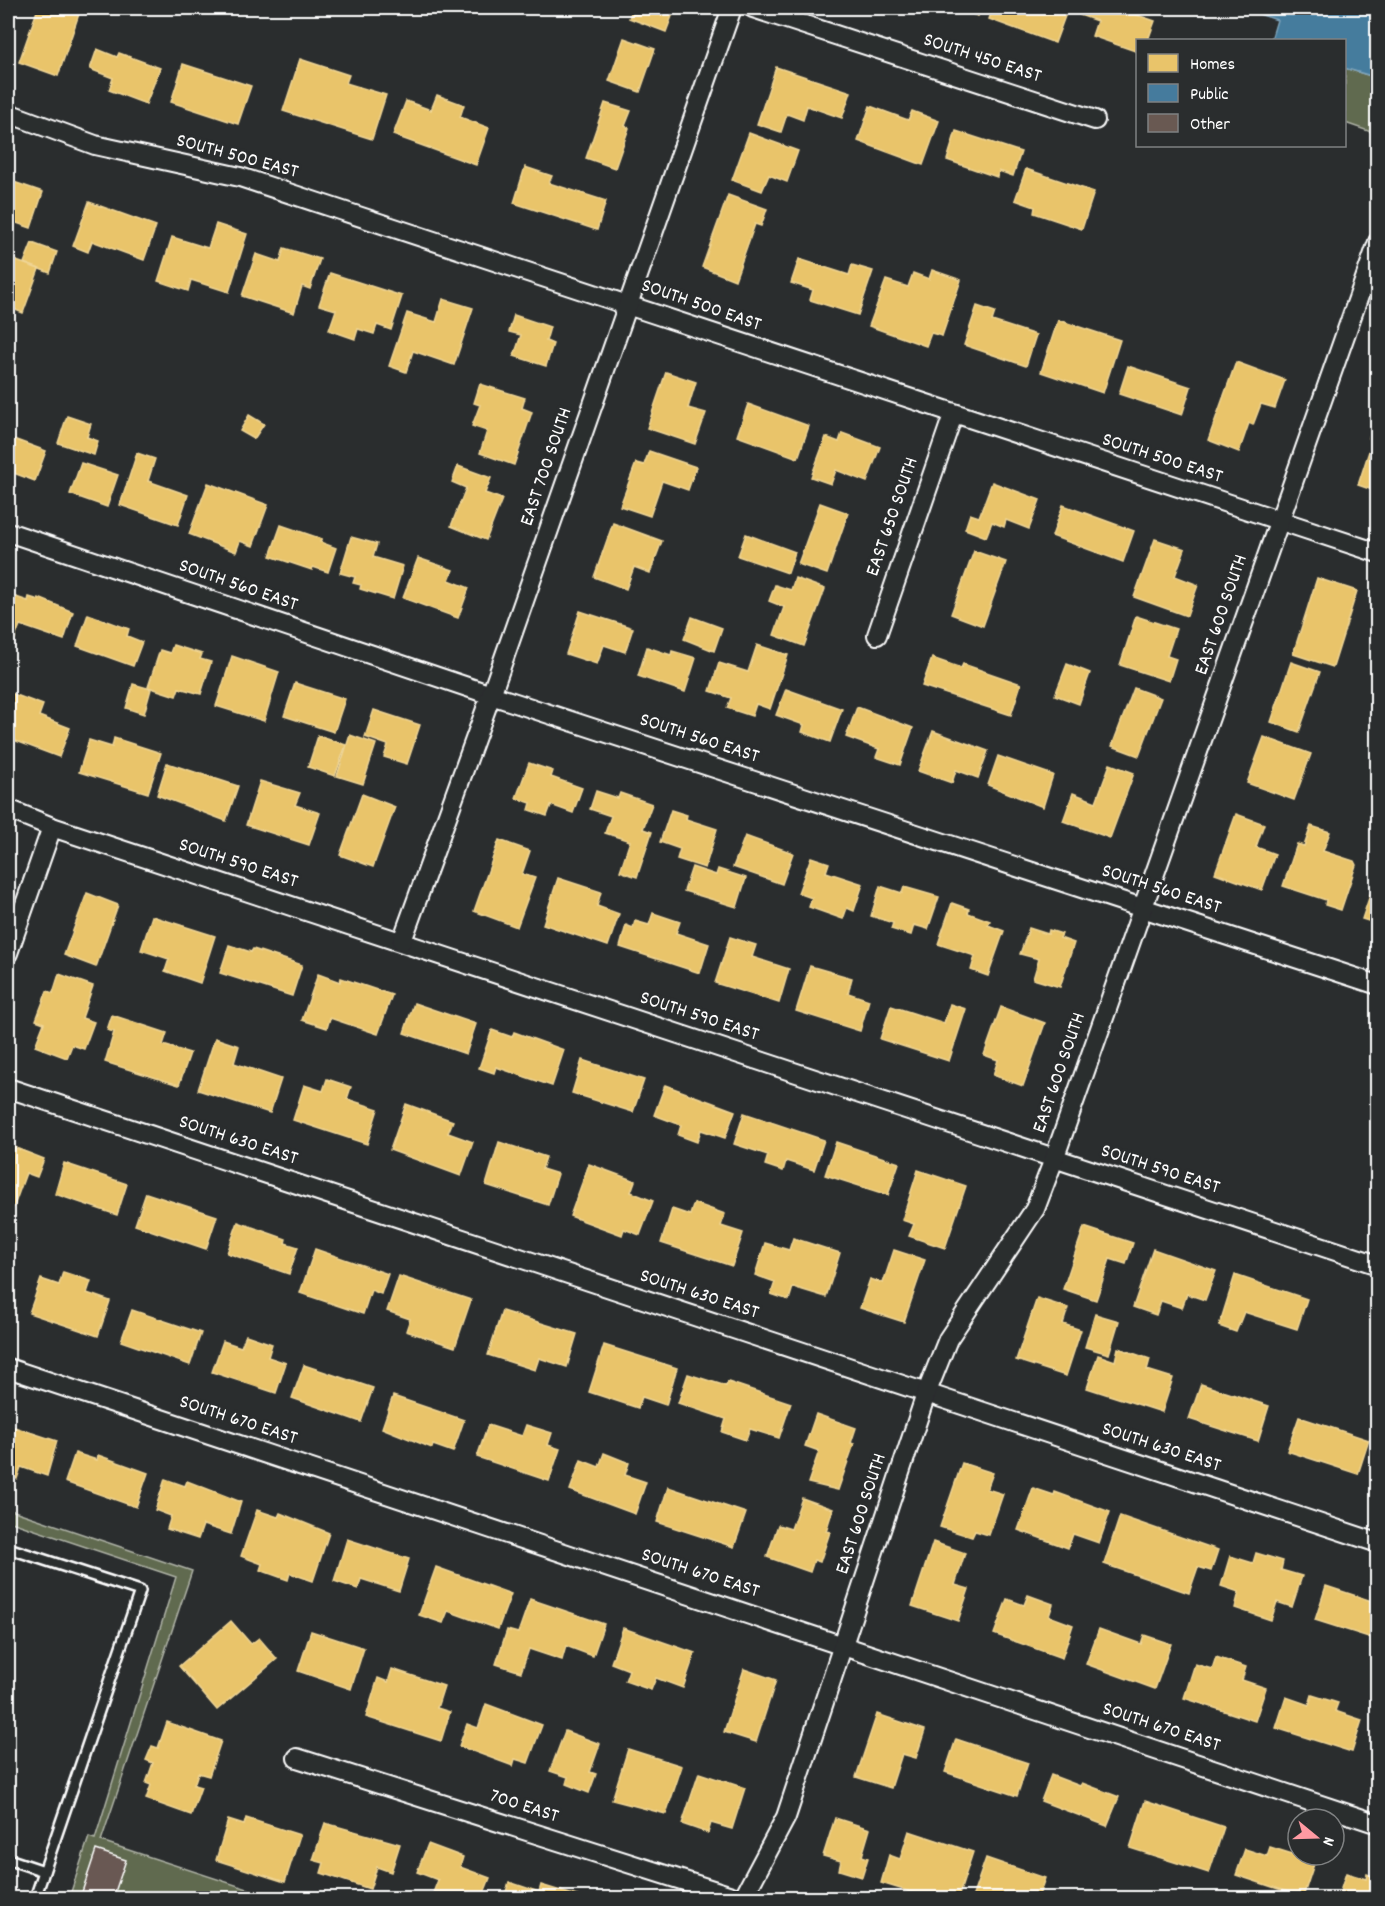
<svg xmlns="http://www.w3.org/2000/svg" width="1385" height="1906" font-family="Dekko,sans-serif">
	<rect width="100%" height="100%" fill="#2a2d2e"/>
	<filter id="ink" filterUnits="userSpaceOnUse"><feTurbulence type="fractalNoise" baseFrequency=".0167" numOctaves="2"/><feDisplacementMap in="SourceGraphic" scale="12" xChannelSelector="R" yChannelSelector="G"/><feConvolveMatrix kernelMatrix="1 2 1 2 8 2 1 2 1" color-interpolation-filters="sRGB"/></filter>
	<g filter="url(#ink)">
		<g fill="#616a50" stroke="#b0b4a8" stroke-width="1.5">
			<polygon points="1345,68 1374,77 1377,68 1377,134 1345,123"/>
			<polygon points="8,1509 192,1571 101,1841 275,1898 69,1898 89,1837 95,1839 176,1577 8,1521"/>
		</g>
		<g fill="#e9c46a" stroke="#f0d697" stroke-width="1.5">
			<polygon points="38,8 71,8 80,11 58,76 19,62"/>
			<polygon points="633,8 675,8 666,32 629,18"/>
			<polygon points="953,8 981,8 978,16"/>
			<polygon points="993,8 1068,8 1055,43 989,19"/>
			<polygon points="1083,8 1117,8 1155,21 1148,40 1138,40 1138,52 1092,36 1097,21 1080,15"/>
			<polygon points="624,38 655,49 640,92 609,81"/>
			<polygon points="97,49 117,57 119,53 160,68 146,104 109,90 113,78 90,69"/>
			<polygon points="300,59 349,75 346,83 386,95 372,139 283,111"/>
			<polygon points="183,64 251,86 238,124 171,102"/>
			<polygon points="776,67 851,92 842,118 807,106 803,120 787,114 781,132 757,124"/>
			<polygon points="437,95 464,105 460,117 489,128 476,165 393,135 406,101 431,110"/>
			<polygon points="605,103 631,111 625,126 629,128 615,168 586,158"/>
			<polygon points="870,106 908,120 912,111 939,121 923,165 858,141"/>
			<polygon points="956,131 1021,152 1013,176 999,171 997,177 947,160"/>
			<polygon points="749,133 798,151 787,182 769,175 762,191 732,180"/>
			<polygon points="525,167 552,176 549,183 606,201 597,230 514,203"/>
			<polygon points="1026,169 1094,192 1082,229 1034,213 1035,207 1015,200"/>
			<polygon points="8,180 43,192 31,228 8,220"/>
			<polygon points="728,195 767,209 761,226 755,224 735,280 702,267"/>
			<polygon points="89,202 156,226 144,260 92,241 88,252 73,246"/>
			<polygon points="216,224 247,234 229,292 191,280 188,291 158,281 172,237 208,248"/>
			<polygon points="32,243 57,252 50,273 24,263"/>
			<polygon points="284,248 320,259 310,289 302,286 294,313 242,296 256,254 280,262"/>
			<polygon points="8,258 39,269 23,313 8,307"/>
			<polygon points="799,259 849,275 852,265 873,271 858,315 810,300 813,290 791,283"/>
			<polygon points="932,270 961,280 942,336 931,333 926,346 869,326 886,280 908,287 913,273 929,279"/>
			<polygon points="330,273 402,296 391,330 377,325 374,334 358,329 355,339 329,330 336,310 319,305"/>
			<polygon points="443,299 473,308 454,365 413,351 406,372 389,366 407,313 436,322"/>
			<polygon points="977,306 995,312 992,321 1036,335 1026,366 964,345"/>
			<polygon points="514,315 550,327 546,341 553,344 546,366 514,356 521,335 509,332"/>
			<polygon points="1058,320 1120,340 1103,393 1041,372"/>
			<polygon points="1236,362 1285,380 1275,408 1261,404 1253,425 1249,423 1239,452 1208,440"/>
			<polygon points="1128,366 1191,387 1182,415 1119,394"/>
			<polygon points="666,372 696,382 688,408 706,413 695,444 647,428"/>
			<polygon points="480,384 525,398 522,408 532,412 514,465 480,453 487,431 472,426 480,405 474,403"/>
			<polygon points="748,404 809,426 798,458 737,436"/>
			<polygon points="1378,413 1378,492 1358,485 1373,439 1369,438"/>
			<polygon points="249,415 264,424 254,439 240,431"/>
			<polygon points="67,416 91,424 87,437 98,441 94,455 58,443"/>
			<polygon points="842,433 880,447 867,482 836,470 831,484 811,477 826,437 839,442"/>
			<polygon points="8,437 46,451 35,481 8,471"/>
			<polygon points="649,451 696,467 688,490 662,481 650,516 620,506 636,463 644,465"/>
			<polygon points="137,453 155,459 148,481 188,495 178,525 120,505"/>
			<polygon points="81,463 118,475 107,507 70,494"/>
			<polygon points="458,466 491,478 485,493 502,499 486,540 451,526 466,488 452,482"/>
			<polygon points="992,482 1040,500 1029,529 1006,520 1004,527 992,522 986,537 965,529 970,514 979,517"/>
			<polygon points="208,483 268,505 253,546 240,541 236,552 189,534"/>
			<polygon points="820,503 848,513 827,574 798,564"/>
			<polygon points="1063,505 1134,531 1123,562 1052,536"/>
			<polygon points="613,523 662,541 650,573 634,567 626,589 594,577"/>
			<polygon points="281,525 322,539 320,542 336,548 328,572 313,567 312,570 270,556"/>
			<polygon points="746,534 795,552 788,573 738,556"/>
			<polygon points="351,537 377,544 373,557 403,566 393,599 360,589 361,585 353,583 355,577 340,573"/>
			<polygon points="1155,539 1185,549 1175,576 1198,585 1187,616 1134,597"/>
			<polygon points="974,551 1006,562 983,626 951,614"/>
			<polygon points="418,558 453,570 449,580 469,588 458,618 403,598"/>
			<polygon points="795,578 825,589 804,646 774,635 784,607 769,601 775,585 791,590"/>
			<polygon points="1317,578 1357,591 1333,667 1293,654"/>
			<polygon points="16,597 28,601 29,597 39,600 39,598 73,612 64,640 20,625 8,656 8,621"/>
			<polygon points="580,611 633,628 625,652 604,645 597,664 566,654"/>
			<polygon points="88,614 129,629 127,636 142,642 133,666 77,646"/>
			<polygon points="1136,616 1176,629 1167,656 1176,659 1169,681 1120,665"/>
			<polygon points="692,617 722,628 714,651 684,639"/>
			<polygon points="173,645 202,654 200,659 211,662 201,694 179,688 176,696 148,687 160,650 170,653"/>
			<polygon points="757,645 788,655 770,709 756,704 752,716 727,708 731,698 710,691 719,663 748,672"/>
			<polygon points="647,647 671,655 672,651 696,658 685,692 638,676"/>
			<polygon points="232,656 279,672 264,721 216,706"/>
			<polygon points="932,658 961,668 963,664 1021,684 1011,715 922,686"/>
			<polygon points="1291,662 1320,672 1299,732 1271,722"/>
			<polygon points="1067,664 1090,673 1079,704 1055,695"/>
			<polygon points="295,683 345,699 334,732 284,716"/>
			<polygon points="133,684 151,689 144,714 126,708"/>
			<polygon points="1134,688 1161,698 1139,756 1112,746"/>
			<polygon points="786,689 842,709 830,742 802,732 804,725 776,715"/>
			<polygon points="8,692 43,705 39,716 70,728 59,757 8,738"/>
			<polygon points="857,707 913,728 900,765 876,757 879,749 846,737"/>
			<polygon points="374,710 420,725 407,764 384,757 388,745 365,737"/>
			<polygon points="933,731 988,751 978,778 956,770 952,783 918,771"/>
			<polygon points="350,735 376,744 363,784 337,776"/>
			<polygon points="318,736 346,745 335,776 308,767"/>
			<polygon points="1264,737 1311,754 1294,800 1247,783"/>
			<polygon points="114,738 161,753 148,793 79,772 89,740 112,747"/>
			<polygon points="998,756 1053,775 1043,807 988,785"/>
			<polygon points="167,763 238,786 226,821 157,795"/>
			<polygon points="529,763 553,771 551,777 582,788 573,813 551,805 547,816 529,810 531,803 516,798"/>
			<polygon points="1110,764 1134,773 1110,838 1063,821 1073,793 1096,802"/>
			<polygon points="260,781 300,793 295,805 320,813 309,845 246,825"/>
			<polygon points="596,791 618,798 620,793 652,804 643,829 652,832 637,877 620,871 630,841 605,833 611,816 590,809"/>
			<polygon points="362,794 395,807 373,867 340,855"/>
			<polygon points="671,810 687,815 686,819 717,829 705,868 677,859 680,849 660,842"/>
			<polygon points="1236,814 1264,824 1256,847 1275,854 1262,890 1215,873"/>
			<polygon points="1311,826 1330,832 1323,851 1354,861 1356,865 1341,910 1325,905 1326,900 1283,886 1297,844 1304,846"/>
			<polygon points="745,836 793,853 782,884 733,867"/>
			<polygon points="499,840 530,851 522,874 535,878 517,927 474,911"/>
			<polygon points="811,857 829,863 826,872 863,884 854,911 847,908 843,919 809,907 812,898 798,893"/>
			<polygon points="692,867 716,875 718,869 746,878 737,907 684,891"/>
			<polygon points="558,878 601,892 597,906 619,914 608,946 543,924"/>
			<polygon points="880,886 902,893 904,887 939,897 928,929 914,925 911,935 891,929 893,923 871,916"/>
			<polygon points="1373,886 1378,888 1378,924 1362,919"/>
			<polygon points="87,893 118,905 96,967 64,955"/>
			<polygon points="952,903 969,909 968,913 990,921 988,925 1004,931 988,976 971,970 975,956 938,944"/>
			<polygon points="653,913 680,922 676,933 709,944 700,973 620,947 626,925 633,928 635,921 649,925"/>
			<polygon points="152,916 215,936 200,983 165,971 169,959 141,950"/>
			<polygon points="1029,928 1048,934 1049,930 1062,934 1060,938 1074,943 1060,987 1033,979 1039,959 1020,954"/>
			<polygon points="730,937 756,945 752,957 789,969 779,1003 715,983"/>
			<polygon points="229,945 251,952 253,949 302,965 292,996 220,973"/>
			<polygon points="810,966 852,978 848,993 869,1000 860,1031 796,1011"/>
			<polygon points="59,974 93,986 82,1018 94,1022 84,1049 72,1045 67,1058 35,1046 44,1023 36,1020 47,991 53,993"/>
			<polygon points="318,974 340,982 341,978 392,995 378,1034 330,1018 327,1028 302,1020"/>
			<polygon points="414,1003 476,1024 466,1054 404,1033"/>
			<polygon points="950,1004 966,1009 949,1061 880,1039 891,1006 944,1023"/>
			<polygon points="1001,1007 1045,1023 1023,1086 993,1075 998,1060 984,1055"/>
			<polygon points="112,1015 167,1033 163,1045 190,1053 179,1085 105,1062 114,1032 107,1030"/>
			<polygon points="492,1030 512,1037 514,1032 564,1050 552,1086 496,1067 494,1073 479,1068"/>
			<polygon points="215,1038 239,1046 234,1063 281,1079 270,1113 198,1090"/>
			<polygon points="582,1060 644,1080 633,1112 572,1093"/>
			<polygon points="327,1079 351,1087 347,1099 378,1109 367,1144 293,1120 304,1085 323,1091"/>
			<polygon points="665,1085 735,1111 725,1138 701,1130 697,1142 678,1135 681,1125 654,1115"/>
			<polygon points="406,1104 453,1121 448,1133 473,1142 461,1176 390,1150"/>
			<polygon points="744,1113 824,1140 814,1170 786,1161 783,1171 765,1165 768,1155 734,1144"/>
			<polygon points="499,1142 546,1157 542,1169 558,1174 548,1205 486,1185"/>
			<polygon points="836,1142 899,1163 888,1195 825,1175"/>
			<polygon points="8,1145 44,1159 37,1177 26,1173 10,1217 8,1216"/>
			<polygon points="64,1163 127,1184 117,1215 55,1194"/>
			<polygon points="589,1164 635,1181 631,1192 653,1201 640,1235 624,1229 622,1235 570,1216"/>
			<polygon points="918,1170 966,1186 945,1248 909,1236 914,1224 902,1220"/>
			<polygon points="146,1193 217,1216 206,1249 135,1225"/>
			<polygon points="694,1203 725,1214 721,1226 743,1233 732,1266 661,1243 672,1209 690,1215"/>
			<polygon points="238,1222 286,1239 285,1243 298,1247 289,1274 227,1253"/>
			<polygon points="1084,1227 1133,1243 1126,1264 1110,1259 1096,1300 1063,1289"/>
			<polygon points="793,1238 840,1253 826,1297 793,1287 789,1300 771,1294 775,1282 755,1275 765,1243 789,1250"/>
			<polygon points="315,1249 388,1274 381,1294 371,1290 363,1314 300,1293"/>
			<polygon points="1153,1249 1216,1271 1205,1300 1187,1294 1182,1308 1161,1301 1156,1315 1133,1307"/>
			<polygon points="894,1250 925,1260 904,1322 860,1308 870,1279 883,1283"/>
			<polygon points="63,1272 91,1281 87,1293 110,1301 98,1336 29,1313 41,1279 59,1285"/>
			<polygon points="1235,1275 1307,1299 1297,1329 1244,1312 1236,1332 1219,1326"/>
			<polygon points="399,1276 471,1300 455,1347 406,1331 410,1319 387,1311"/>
			<polygon points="1037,1298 1068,1308 1063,1324 1081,1330 1066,1376 1016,1360"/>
			<polygon points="132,1310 201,1333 190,1365 121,1341"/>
			<polygon points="502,1311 577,1334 567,1367 539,1358 535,1370 488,1355"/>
			<polygon points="1095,1314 1119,1321 1109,1354 1085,1347"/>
			<polygon points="246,1335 272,1344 268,1357 286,1363 276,1393 212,1372 223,1341 241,1347"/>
			<polygon points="604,1345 677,1368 666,1405 642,1397 638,1408 589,1392"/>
			<polygon points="1118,1348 1150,1359 1147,1370 1173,1378 1162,1412 1087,1388 1098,1355 1115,1361"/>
			<polygon points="304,1365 373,1388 361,1422 292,1398"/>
			<polygon points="688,1374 726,1386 728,1382 791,1403 779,1438 750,1429 746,1440 722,1432 726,1419 678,1403"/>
			<polygon points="1201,1384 1269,1406 1258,1441 1189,1419"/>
			<polygon points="393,1396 464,1420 453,1452 433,1445 432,1448 382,1428"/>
			<polygon points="816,1414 856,1428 851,1443 854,1444 838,1490 808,1483 819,1451 805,1446"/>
			<polygon points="1299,1417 1369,1440 1358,1474 1287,1451"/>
			<polygon points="8,1425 57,1441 47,1476 21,1467 17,1479 8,1475"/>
			<polygon points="488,1425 522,1436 526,1425 552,1433 548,1445 560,1449 549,1481 477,1457"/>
			<polygon points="75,1453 97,1460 98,1455 148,1473 136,1507 65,1482"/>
			<polygon points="604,1453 629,1463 625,1475 646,1482 635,1514 570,1490 581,1460 599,1467"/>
			<polygon points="962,1463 993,1473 987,1489 1003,1494 989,1535 975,1531 972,1537 940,1527"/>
			<polygon points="165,1479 185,1486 187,1481 241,1502 231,1534 203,1525 198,1539 167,1529 171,1516 155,1510"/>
			<polygon points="668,1487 746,1513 734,1547 657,1522"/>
			<polygon points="1033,1488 1054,1495 1055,1492 1110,1512 1099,1543 1073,1534 1068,1548 1018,1530"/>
			<polygon points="802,1498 833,1509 826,1531 830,1532 820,1562 814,1560 810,1572 767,1557 778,1525 791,1529"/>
			<polygon points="257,1510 278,1517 280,1513 329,1533 313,1581 290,1573 288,1580 260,1570 262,1564 241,1556"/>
			<polygon points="1120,1516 1218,1550 1211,1571 1198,1567 1189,1593 1104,1564"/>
			<polygon points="347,1539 409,1559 399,1591 361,1579 358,1589 334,1581"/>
			<polygon points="933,1542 965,1553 955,1585 969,1589 958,1621 912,1606"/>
			<polygon points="1256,1553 1283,1561 1281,1570 1302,1576 1292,1607 1277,1602 1271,1620 1235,1608 1239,1592 1221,1586 1230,1556 1253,1563"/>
			<polygon points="436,1567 511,1594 498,1629 448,1611 443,1623 419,1615"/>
			<polygon points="1326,1586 1378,1603 1378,1640 1315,1620"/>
			<polygon points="1028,1595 1053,1604 1049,1616 1073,1625 1062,1658 994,1634 1007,1599 1024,1605"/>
			<polygon points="530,1599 604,1624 593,1656 566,1646 562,1660 529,1649 521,1672 496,1664 507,1630 518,1633"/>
			<polygon points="231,1621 251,1644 259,1638 277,1659 217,1710 179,1666"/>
			<polygon points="623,1628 695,1653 683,1688 656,1678 651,1690 625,1681 629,1670 611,1663"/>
			<polygon points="1099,1629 1141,1644 1144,1635 1171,1644 1155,1689 1086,1664"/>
			<polygon points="311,1631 364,1648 351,1689 298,1671"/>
			<polygon points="1216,1657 1246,1667 1242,1680 1266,1688 1255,1721 1184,1698 1195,1664 1212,1669"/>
			<polygon points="392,1669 444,1686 437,1708 450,1712 441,1741 366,1717 378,1678 388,1682"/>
			<polygon points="744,1669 776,1680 756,1742 724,1732"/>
			<polygon points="1312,1695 1338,1703 1335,1711 1362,1720 1352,1752 1276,1728 1286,1697 1309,1705"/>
			<polygon points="486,1704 542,1725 528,1763 515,1759 513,1766 459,1746 467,1724 478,1728"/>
			<polygon points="877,1714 925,1730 916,1758 902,1754 891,1788 856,1777"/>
			<polygon points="167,1722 221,1741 209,1776 198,1773 194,1785 201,1787 191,1815 146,1799 151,1785 146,1783 153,1763 146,1760 152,1746 158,1748"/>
			<polygon points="565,1731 600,1744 590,1772 596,1774 589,1793 566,1784 568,1777 550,1771"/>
			<polygon points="956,1739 1028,1763 1017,1796 945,1772"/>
			<polygon points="628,1749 682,1766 666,1814 612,1800"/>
			<polygon points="699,1773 745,1788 732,1829 711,1823 708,1833 682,1824"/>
			<polygon points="1051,1775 1080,1786 1082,1783 1119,1797 1107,1826 1041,1801"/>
			<polygon points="1145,1801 1224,1827 1209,1873 1130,1848"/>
			<polygon points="246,1818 300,1835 285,1882 216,1860 228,1820 244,1825"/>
			<polygon points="835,1818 870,1829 862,1856 868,1858 862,1877 839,1870 841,1861 823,1856"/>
			<polygon points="325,1823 400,1844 391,1872 377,1867 370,1889 321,1873 324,1863 313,1860"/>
			<polygon points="909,1831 973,1852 958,1898 930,1898 881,1883 889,1855 900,1859"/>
			<polygon points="428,1844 463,1857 460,1867 490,1878 482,1898 431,1898 438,1880 417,1872"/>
			<polygon points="1270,1847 1315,1861 1303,1897 1236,1875 1245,1849 1267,1856"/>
			<polygon points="986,1858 1045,1878 1038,1898 972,1898"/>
			<polygon points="1346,1873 1366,1879 1367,1874 1378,1878 1378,1898 1338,1898"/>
			<polygon points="509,1882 539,1892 541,1885 580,1897 504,1898"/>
		</g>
		<polygon fill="#457b9d" stroke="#7da3ba" stroke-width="1.5" points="1241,8 1378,8 1378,68 1375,77 1344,68 1344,40 1271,40 1277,20"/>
		<polygon fill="#695952" stroke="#fff" stroke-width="1.5" points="96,1850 126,1860 113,1898 80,1898"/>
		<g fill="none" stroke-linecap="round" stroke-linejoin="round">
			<g stroke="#fff" stroke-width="14">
				<g id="lane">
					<polyline points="8,1548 140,1591 35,1898"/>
					<polyline points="8,1859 44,1871"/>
				</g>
			</g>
			<g stroke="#fff" stroke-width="22">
				<g id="street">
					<polyline points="753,8 1095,120"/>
					<polyline points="8,113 95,145 240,177 1378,553"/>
					<polyline points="8,532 491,695 1378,985"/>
					<polyline points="877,635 953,415"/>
					<polyline points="8,809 52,827 1378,1265"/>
					<polyline points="402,941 491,695 732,8"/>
					<polyline points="8,953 52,827"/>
					<polyline points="8,1088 1378,1543"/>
					<polyline points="8,1368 1378,1824"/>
					<polyline points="297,1758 738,1898"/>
					<polyline points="743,1898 786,1817 926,1394 948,1339 1035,1209 1054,1159 1378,242"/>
				</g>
			</g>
			<use href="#lane" stroke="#2a2d2e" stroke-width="9"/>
			<use href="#street" stroke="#2a2d2e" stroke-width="18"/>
		</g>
	</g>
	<g text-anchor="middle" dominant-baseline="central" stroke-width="6" stroke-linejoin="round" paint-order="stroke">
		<g font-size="20" fill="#fff" stroke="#2a2d2e">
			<text transform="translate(982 59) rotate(18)">SOUTH 450 EAST</text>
			<text transform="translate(237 157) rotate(15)">SOUTH 500 EAST</text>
			<text transform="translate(701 306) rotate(19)">SOUTH 500 EAST</text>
			<text transform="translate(1162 459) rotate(18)">SOUTH 500 EAST</text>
			<text transform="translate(547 467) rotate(-71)">EAST 700 SOUTH</text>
			<text transform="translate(893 517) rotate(-71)">EAST 650 SOUTH</text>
			<text transform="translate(238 586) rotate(19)">SOUTH 560 EAST</text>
			<text transform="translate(1222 615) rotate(-71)">EAST 600 SOUTH</text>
			<text transform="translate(699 739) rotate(18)">SOUTH 560 EAST</text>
			<text transform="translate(238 864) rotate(18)">SOUTH 590 EAST</text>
			<text transform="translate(1161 890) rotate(18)">SOUTH 560 EAST</text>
			<text transform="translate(699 1017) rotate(18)">SOUTH 590 EAST</text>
			<text transform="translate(1060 1073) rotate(-71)">EAST 600 SOUTH</text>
			<text transform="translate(238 1141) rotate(18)">SOUTH 630 EAST</text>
			<text transform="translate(1160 1170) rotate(18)">SOUTH 590 EAST</text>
			<text transform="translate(699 1295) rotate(18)">SOUTH 630 EAST</text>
			<text transform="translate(238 1421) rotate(18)">SOUTH 670 EAST</text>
			<text transform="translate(1161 1448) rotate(18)">SOUTH 630 EAST</text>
			<text transform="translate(862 1514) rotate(-72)">EAST 600 SOUTH</text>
			<text transform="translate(700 1574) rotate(18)">SOUTH 670 EAST</text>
			<text transform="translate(1161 1728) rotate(18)">SOUTH 670 EAST</text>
			<text transform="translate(524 1807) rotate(18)">700 EAST</text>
		</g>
	</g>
	<rect width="1385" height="1906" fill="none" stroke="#2a2d2e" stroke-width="30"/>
	<rect x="15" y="15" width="1355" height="1876" fill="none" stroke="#fff" stroke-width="2" filter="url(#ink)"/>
	<rect x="1136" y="39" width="210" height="108" fill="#2a2d2e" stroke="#7f8182" stroke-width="1.5"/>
	<rect x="1148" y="54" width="30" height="18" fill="#e9c46a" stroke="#7f8182" stroke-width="1.5"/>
	<text x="1190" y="69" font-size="18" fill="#ffffff">Homes</text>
	<rect x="1148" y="84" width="30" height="18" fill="#457b9d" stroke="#7f8182" stroke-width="1.5"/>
	<text x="1190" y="99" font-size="18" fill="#ffffff">Public</text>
	<rect x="1148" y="114" width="30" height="18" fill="#695952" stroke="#7f8182" stroke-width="1.5"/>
	<text x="1190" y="129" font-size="18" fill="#ffffff">Other</text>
	<g transform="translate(1316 1837) rotate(109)"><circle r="28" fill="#2a2d2e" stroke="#7f8182" stroke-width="1.5"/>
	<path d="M0-4.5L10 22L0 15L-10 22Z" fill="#ff9aa2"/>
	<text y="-9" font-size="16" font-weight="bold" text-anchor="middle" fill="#ffffff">N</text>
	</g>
</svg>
